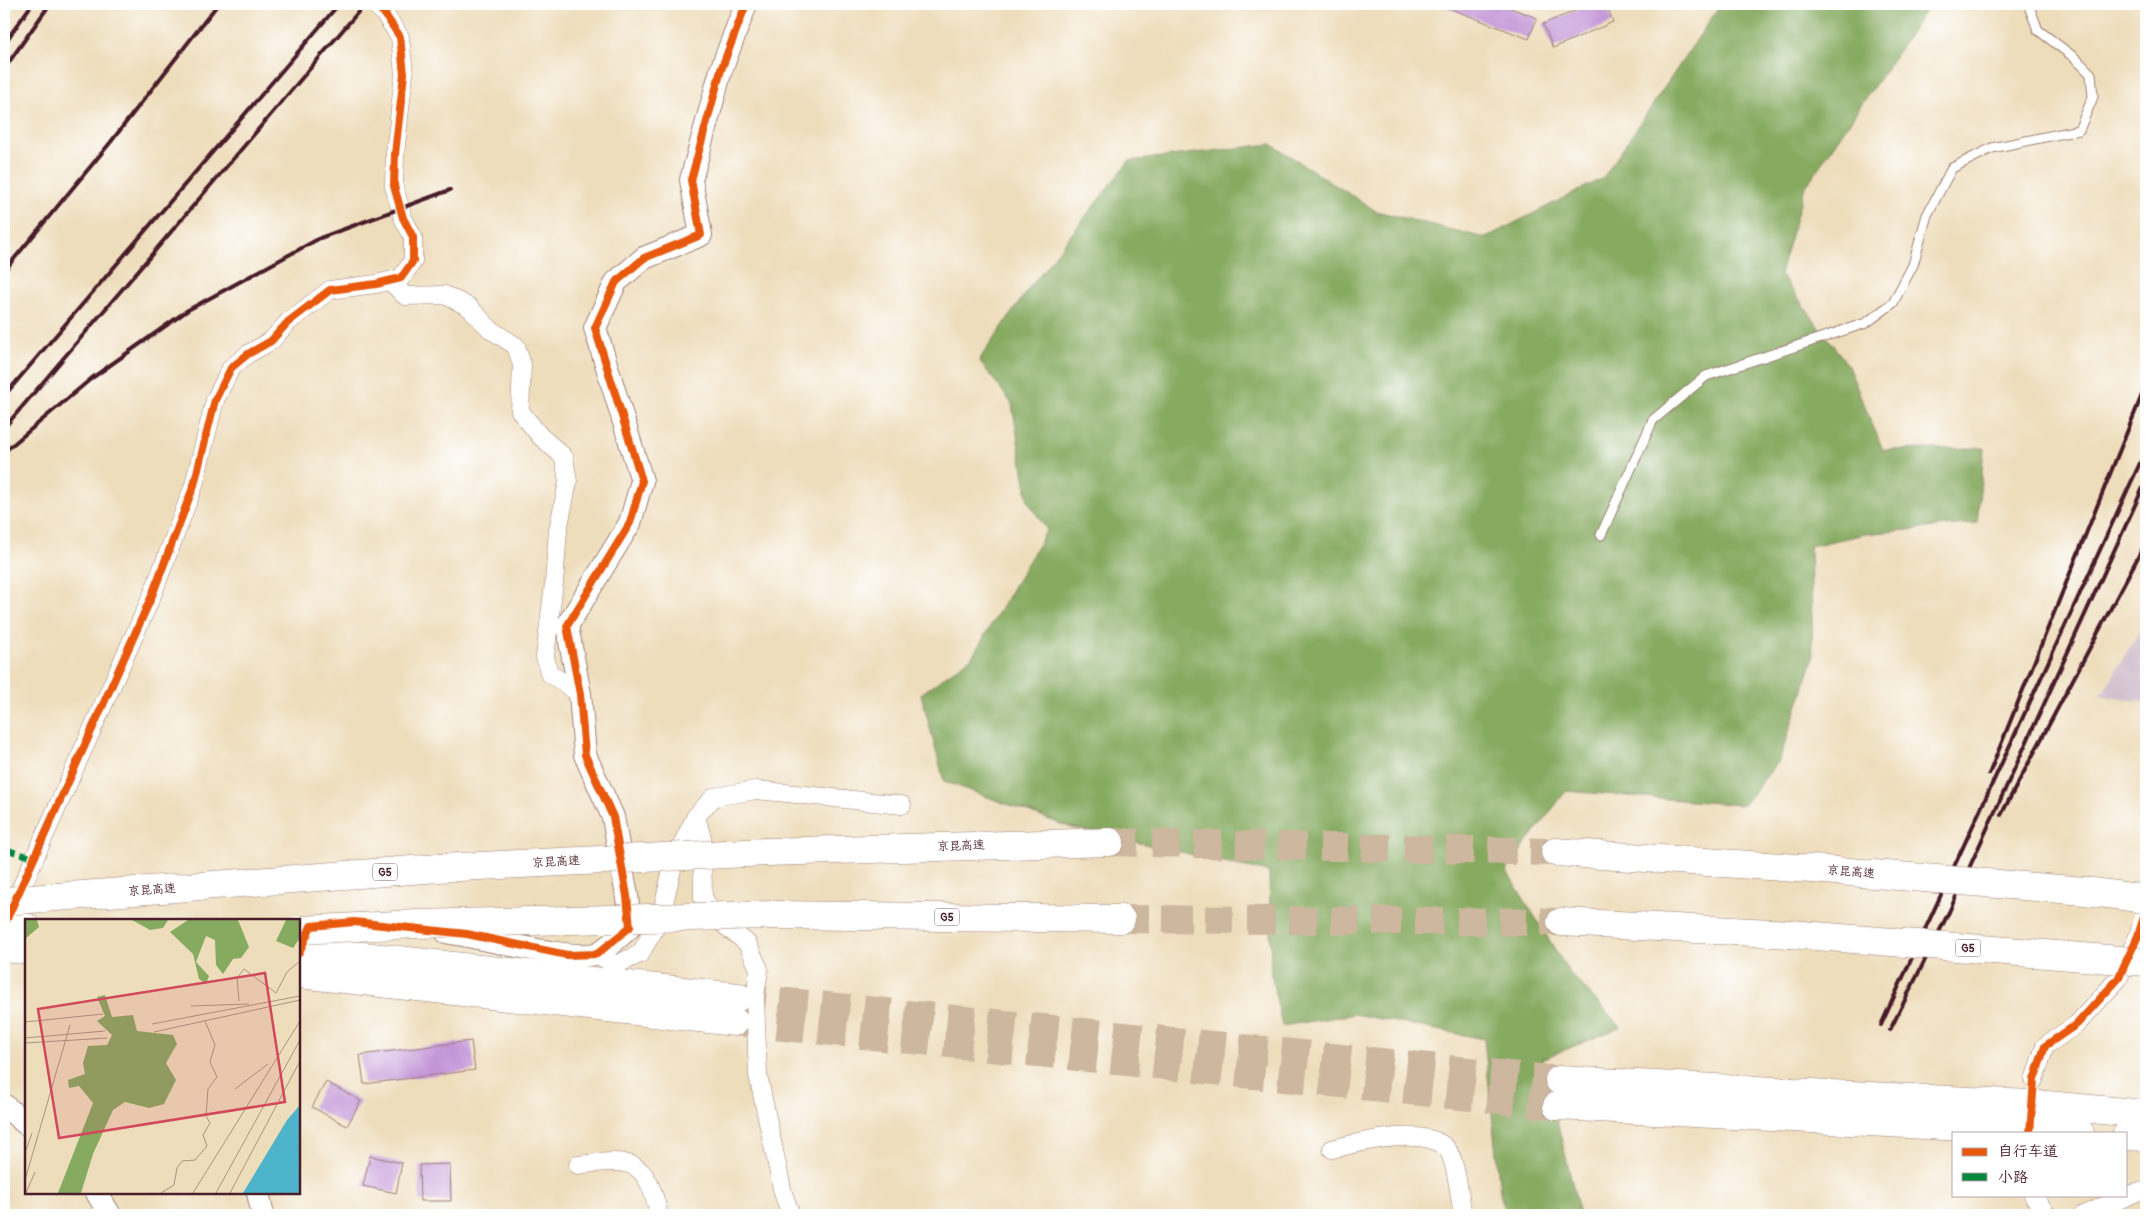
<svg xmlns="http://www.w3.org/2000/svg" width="2150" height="1219" font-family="Pangolin,'LXGW WenKai TC',sans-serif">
	<rect width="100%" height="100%" fill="#fff"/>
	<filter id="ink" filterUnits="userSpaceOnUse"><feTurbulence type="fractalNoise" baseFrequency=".02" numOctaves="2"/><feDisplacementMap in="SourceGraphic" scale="10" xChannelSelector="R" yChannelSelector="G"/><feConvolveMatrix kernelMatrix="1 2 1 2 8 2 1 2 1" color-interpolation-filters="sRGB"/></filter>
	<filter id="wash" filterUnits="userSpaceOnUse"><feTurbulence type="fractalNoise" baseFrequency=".0096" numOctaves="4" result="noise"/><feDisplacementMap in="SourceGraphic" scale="20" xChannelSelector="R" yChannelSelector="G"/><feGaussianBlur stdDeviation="1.12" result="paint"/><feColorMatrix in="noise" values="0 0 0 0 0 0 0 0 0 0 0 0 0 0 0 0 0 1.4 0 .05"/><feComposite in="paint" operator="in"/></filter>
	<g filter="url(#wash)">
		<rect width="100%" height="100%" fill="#edb"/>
		<polygon fill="#d0bdcc" points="2146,620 2146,702 2101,696"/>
		<polygon fill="#86aa60" stroke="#686446" points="1721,4 1930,4 1804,189 1780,274 1847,364 1883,450 1984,448 1977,523 1865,534 1810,546 1813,660 1779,761 1743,805 1566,791 1506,870 1569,972 1621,1027 1542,1059 1580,1215 1505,1215 1500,1191 1484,1039 1355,1014 1282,1026 1271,974 1269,872 1069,827 944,781 921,694 972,657 1047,530 1028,501 1012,404 979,360 1027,291 1129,161 1271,144 1376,211 1485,238 1603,178"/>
		<g id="blocks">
			<g fill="#c395d7">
				<polygon points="1438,4 1500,4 1537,18 1529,39"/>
				<polygon points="1592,4 1606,4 1613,22 1553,48 1543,24"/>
				<polygon points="471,1041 475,1070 364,1084 360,1055"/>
				<polygon points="326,1082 361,1101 347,1126 312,1107"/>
				<polygon points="370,1156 402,1163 396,1193 363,1186"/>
				<polygon points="450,1164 451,1201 420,1201 419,1165"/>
			</g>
		</g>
	</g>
	<g filter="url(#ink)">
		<use href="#blocks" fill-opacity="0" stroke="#9c7e73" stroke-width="1"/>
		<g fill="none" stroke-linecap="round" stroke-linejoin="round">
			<g stroke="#cdb79e" stroke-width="28" stroke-dasharray="28 14" stroke-linecap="butt">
				<polyline points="1110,842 1555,852"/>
				<polyline points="1121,919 1561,922"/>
				<polyline points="738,997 1559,1080"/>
				<polyline points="735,1022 1557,1106"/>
			</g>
			<g stroke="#9c7e73" stroke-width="11">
				<polyline id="service" points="1601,535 1653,420 1706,376 1866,323 1893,303 1913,265 1927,215 1952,168 1992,148 2079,130 2093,97 2091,74 2075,58 2038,30 2030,9 2032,4"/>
			</g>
			<g stroke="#9c7e73" stroke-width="19">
				<g id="minor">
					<polyline points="390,281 405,296 445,295 469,307 491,330 516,346 522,365 520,411 540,436 564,457 568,482 558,530 554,583 545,657 549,673 580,694"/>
					<polyline points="696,816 702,838 703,898 718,920 747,943 759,969 755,997 758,1075 783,1193 791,1215"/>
					<polyline points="13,906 151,598 194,485 215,400 231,368 248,354 271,341 288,322 330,290 376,284 401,278 413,261 413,237 403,218 394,186 395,154 404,74 400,37 384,13 374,4"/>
					<polyline points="597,954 615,965 640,954 660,920 674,861 696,816 714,797 756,790 902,805"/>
					<polyline points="2034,1080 2045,1046 2077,1024 2118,979 2138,936 2146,910"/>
					<path d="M 1332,1149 C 1359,1142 1425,1125 1447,1149 C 1456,1159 1460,1200 1463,1215"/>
					<path d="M 578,1165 C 631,1159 646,1157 659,1215"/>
					<polyline points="2033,1195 2047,1215"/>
					<polyline points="2083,1215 2137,1192 2146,1191"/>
				</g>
			</g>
			<g stroke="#9c7e73" stroke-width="24">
				<g id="tertiary">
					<path d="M 446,932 C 478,936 574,963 598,953 C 607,949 622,934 630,927 L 627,896 L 613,817 L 585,755 L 580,694 L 567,626 L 630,523 L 642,481 L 595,328 L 616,282 L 644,258 L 701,235 L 691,180 L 721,70 L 746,4"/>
					<polyline points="4,1105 26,1124"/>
					<polyline points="97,1193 110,1215"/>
					<polyline points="258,1193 263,1215"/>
				</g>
			</g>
			<g stroke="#9c7e73" stroke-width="29">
				<g id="motorway">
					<polyline points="767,852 1110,842"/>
					<polyline points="1555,852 1812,869"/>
					<polyline points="773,915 1121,919"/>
					<polyline points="1561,922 1790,934"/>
					<polyline points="4,925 26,927"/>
					<polyline points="4,948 26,950"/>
					<polyline points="299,949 738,997"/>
					<polyline points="299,974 735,1022"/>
					<polyline points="1559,1080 2047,1105 2146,1114"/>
					<polyline points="1557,1106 2080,1133"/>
					<polyline points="2126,1136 2146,1137"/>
				</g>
			</g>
			<use href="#service" stroke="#fff" stroke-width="9"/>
			<use href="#minor" stroke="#fff" stroke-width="18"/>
			<use href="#tertiary" stroke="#fff" stroke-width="22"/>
			<use href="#motorway" stroke="#fff" stroke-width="28"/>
			<g stroke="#4a1f2b" stroke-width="4">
				<polyline points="4,44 32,4"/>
				<polyline points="4,69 50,4"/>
				<polyline points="4,271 110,143 218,4"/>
				<polyline points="4,396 339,4"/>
				<polyline points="4,428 365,4"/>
				<polyline points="4,452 92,378 188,310 320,238 450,190"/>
				<polyline points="1989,774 2146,385"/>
				<polyline points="2001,815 2146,542"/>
				<polyline points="1881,1025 2146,450"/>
				<polyline points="1890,1030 1949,912 2146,481"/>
			</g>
			<g stroke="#9c7e73" stroke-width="29" stroke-linecap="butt">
				<g id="motorway-bridge">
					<polyline points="1812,869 2085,891 2146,899"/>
					<polyline points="4,901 438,868 767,852"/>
					<polyline points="299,930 417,924 773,915"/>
					<polyline points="1790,934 2146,962"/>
				</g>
			</g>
			<use href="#motorway-bridge" stroke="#fff" stroke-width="28"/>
			<polyline stroke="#00873e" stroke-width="6" stroke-dasharray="12 6" stroke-linecap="butt" points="4,849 35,858"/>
			<g stroke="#fff" stroke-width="11">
				<g id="cycleway">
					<polyline points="4,925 151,598 194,485 215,400 231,368 248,354 271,341 288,322 330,290 376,284 401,278 413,261 413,237 403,218 394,186 395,154 404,74 400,37 384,13 374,4"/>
					<polyline points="299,953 311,926 354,922 467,934 567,955 597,954 630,927 627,896 613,817 585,755 580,694 567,626 630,523 642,481 595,328 616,282 644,258 701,235 691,180 721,70 746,4"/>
					<polyline points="2030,1133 2034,1080 2045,1046 2077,1024 2118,979 2138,936 2146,910"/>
				</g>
			</g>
			<use href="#cycleway" stroke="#e8590c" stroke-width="8"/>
		</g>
	</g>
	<g text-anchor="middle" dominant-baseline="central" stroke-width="5" stroke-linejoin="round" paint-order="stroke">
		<g fill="#fff" stroke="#80626b" stroke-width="1">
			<rect x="372.5" y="863.5" width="25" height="17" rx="4"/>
			<rect x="934.5" y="908.5" width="25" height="17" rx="4"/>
			<rect x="1955.5" y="939.5" width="25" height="17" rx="4"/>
		</g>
		<g font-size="11" font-weight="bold" fill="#4a1f2b">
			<text x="385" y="872">G5</text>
			<text x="947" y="917">G5</text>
			<text x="1968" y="948">G5</text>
		</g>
		<g font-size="12" fill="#4a1f2b" stroke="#fff">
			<text transform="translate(961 846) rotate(-2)">京昆高速</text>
			<text transform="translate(556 862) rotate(-3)">京昆高速</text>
			<text transform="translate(1851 872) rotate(5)">京昆高速</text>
			<text transform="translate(152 890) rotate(-4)">京昆高速</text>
		</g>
	</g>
	<g transform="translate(25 919)">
		<rect width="275" height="275" fill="#edb"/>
		<path d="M 0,1 L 12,1 L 14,8 L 0,20 ZM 107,1 L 143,1 L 138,9 L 125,11 ZM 163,1 L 213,1 L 224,28 L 216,39 L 208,40 L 198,55 L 191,46 L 190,21 L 181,17 L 171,43 L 184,57 L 181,65 L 174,60 L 168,35 L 145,13 ZM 261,1 L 275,1 L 275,19 L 268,29 L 251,22 ZM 80,76 L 87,98 L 108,96 L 112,112 L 148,116 L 152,125 L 141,144 L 151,161 L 139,185 L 124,189 L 100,183 L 88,191 L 68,235 L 56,274 L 33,274 L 68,184 L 54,167 L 44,169 L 43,161 L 60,155 L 58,144 L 63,127 L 82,126 L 87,116 L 72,102 L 80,97 L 72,78 Z" fill="#86aa60"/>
		<path d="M 275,186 L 275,274 L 218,274 L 262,201 Z" fill="#4db4cc"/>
		<path fill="none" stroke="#ac9181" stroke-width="1" d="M 214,82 L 212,59 L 219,50 L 251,74 L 262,53 L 275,42M 166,87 L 224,85M 0,103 L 78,95M 127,105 L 275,77M 129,113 L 275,81M 0,119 L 80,112M 0,124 L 82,119M 210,170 L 243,145M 0,234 L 7,214M 0,261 L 45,106M 1,274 L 10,253M 136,274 L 149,266 L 152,249 L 157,242 L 170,241 L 182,227 L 178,216 L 185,204 L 181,197 L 183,170 L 192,158 L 185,143 L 190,126 L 180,102M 168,274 L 275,102M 191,274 L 275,121M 205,274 L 275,142"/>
		<path fill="#d1495b" fill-opacity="0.15" stroke="#d1495b" stroke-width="2.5" d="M 240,54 L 260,183 L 34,219 L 13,90 Z"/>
		<rect width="275" height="275" fill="none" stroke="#4a1f2b" stroke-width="2.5"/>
	</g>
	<rect width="2150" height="1219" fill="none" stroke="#fff" stroke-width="20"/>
	<rect x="1952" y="1132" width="175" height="65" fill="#ffffff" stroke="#b7a5aa"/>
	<rect x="1962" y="1148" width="25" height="8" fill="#e8590c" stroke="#b7a5aa"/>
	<text x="1998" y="1156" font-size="15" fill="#4a1f2b">自行车道</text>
	<rect x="1962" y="1173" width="25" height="8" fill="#00873e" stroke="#b7a5aa"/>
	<text x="1998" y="1182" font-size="15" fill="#4a1f2b">小路</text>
</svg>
